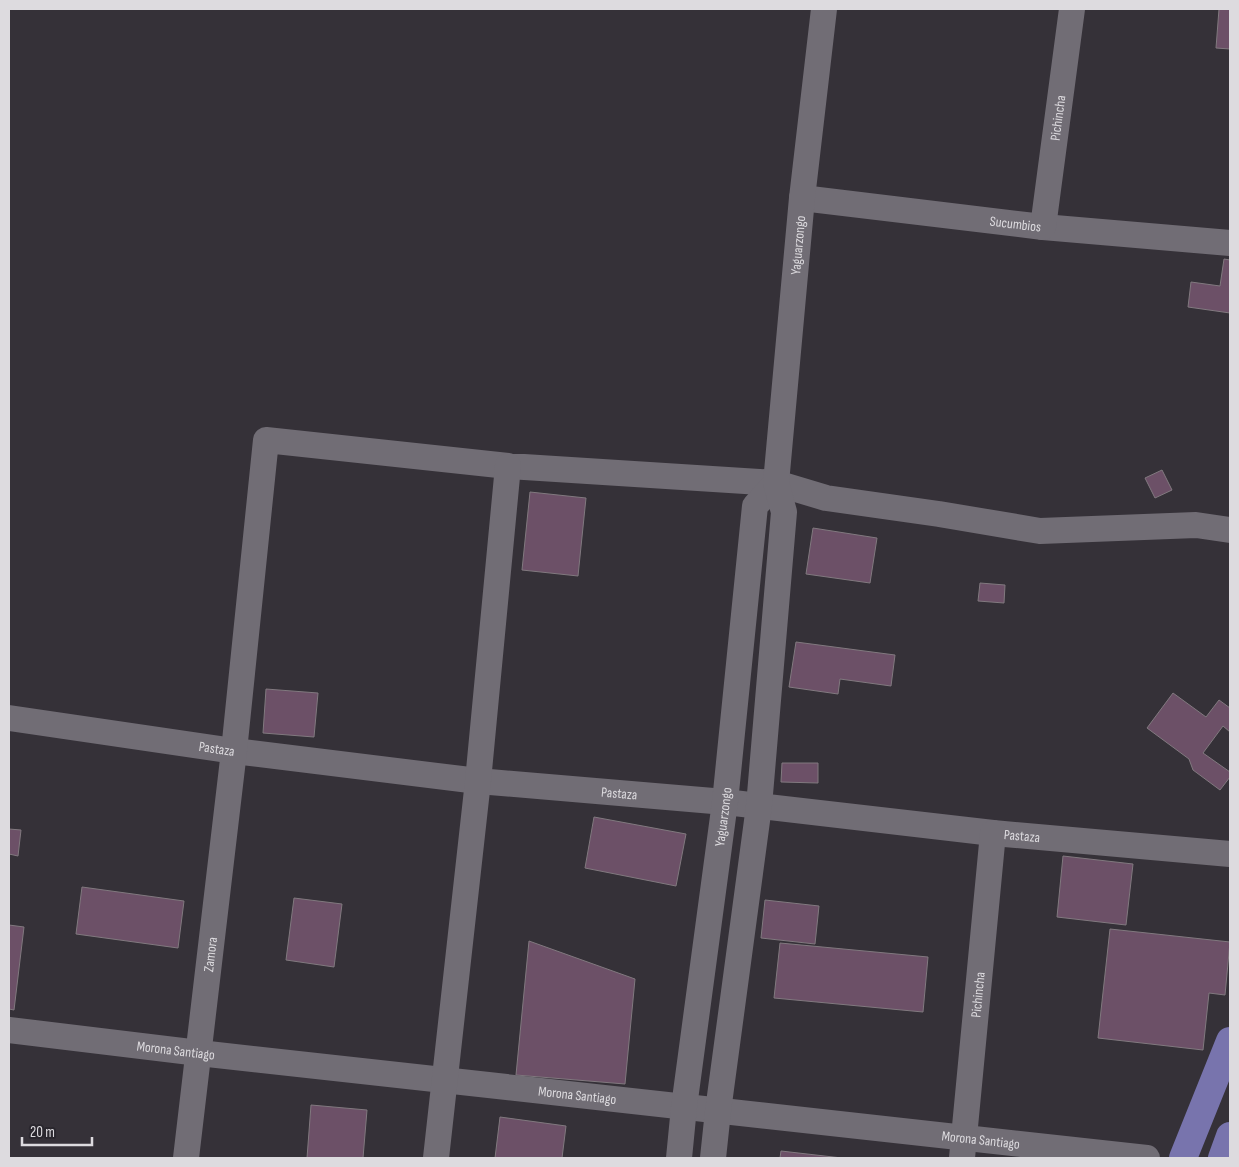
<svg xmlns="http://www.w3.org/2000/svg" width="1239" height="1167" font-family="'Sofia Sans Condensed',sans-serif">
	<rect width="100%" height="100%" fill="#353138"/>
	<g fill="#6c5067" stroke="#81797f">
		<polygon points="1219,9 1230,9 1230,49 1216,48"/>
		<polygon points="1224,259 1230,260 1230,313 1188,307 1191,282 1220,286"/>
		<polygon points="1162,470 1172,490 1155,498 1145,478"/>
		<polygon points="530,492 586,498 578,576 522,570"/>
		<polygon points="813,528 877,538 870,583 806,574"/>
		<polygon points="980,583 1005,585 1004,603 978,601"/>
		<polygon points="796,642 895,655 891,686 840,679 838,694 789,687"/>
		<polygon points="266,689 318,693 314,737 263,733"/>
		<polygon points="1173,693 1206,717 1219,700 1230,708 1230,732 1223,726 1203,753 1230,772 1230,777 1220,790 1193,770 1189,759 1147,728"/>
		<polygon points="782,763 818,763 818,783 781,782"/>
		<polygon points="594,817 686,834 676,886 585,868"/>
		<polygon points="9,829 21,830 18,856 9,854"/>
		<polygon points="1063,856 1133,864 1126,925 1057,917"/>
		<polygon points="82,887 184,901 178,948 76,934"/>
		<polygon points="294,898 342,904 334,967 286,960"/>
		<polygon points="765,900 819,906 815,944 761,938"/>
		<polygon points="9,925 24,927 14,1010 9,1009"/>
		<polygon points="1110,929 1230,942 1225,995 1209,993 1203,1050 1098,1038"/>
		<polygon points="529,941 635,979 625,1084 516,1075"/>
		<polygon points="780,943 928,957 923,1012 774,998"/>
		<polygon points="311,1105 367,1110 363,1158 307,1158"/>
		<polygon points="500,1117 566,1126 562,1158 495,1158"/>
		<polygon points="781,1151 842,1158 780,1158"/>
	</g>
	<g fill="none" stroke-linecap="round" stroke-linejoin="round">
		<g stroke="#716d75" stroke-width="26">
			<path id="s1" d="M 802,198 L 1043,227 L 1230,243"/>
			<path id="s2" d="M 1043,227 L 1072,9"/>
			<path id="s3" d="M 9,718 L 234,751 L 478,781 L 725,802 L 993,833 L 1230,854"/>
			<path id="s4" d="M 9,1030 L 199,1053 L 1147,1158"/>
			<path id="s5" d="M 186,1158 L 234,751 L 266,440 L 508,466 L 776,483 L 826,498 L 939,514 L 1040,531 L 1196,525 L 1230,530"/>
			<polyline points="436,1158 478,781 508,466"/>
			<path id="s6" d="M 679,1158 L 684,1107 L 725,802 L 755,506 L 776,483"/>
			<path id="s7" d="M 713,1158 L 718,1111 L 759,806 L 784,512 L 776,483 L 802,198 L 824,9"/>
			<path id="s8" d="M 962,1158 L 993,833"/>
		</g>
		<g stroke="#7874ad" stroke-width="28">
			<polyline points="1183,1158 1230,1041"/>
			<polyline points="1222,1158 1230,1136"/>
		</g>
	</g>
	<g text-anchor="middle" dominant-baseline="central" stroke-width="4" stroke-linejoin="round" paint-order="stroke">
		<g font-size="14" fill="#dddbdf" stroke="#2a272e">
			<text stroke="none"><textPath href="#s2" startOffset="110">Pichincha</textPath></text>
			<text stroke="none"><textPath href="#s1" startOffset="215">Sucumbios</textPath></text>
			<text stroke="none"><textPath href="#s7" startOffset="919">Yaguarzongo</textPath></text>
			<text stroke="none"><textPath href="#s3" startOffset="210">Pastaza</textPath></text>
			<text stroke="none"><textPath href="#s3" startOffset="615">Pastaza</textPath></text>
			<text stroke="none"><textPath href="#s6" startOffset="344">Yaguarzongo</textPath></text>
			<text stroke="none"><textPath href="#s3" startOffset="1020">Pastaza</textPath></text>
			<text stroke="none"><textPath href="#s5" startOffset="205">Zamora</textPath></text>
			<text stroke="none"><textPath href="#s8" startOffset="164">Pichincha</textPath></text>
			<text stroke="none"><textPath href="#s4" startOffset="168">Morona Santiago</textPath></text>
			<text stroke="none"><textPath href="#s4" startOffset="572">Morona Santiago</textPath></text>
			<text stroke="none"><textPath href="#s4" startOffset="978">Morona Santiago</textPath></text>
		</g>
	</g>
	<rect width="1239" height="1167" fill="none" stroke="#dddbdf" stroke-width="20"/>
	<path d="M22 1137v8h70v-8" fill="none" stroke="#dddbdf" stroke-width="2.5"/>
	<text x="30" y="1137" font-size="15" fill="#dddbdf" stroke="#2a272e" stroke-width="4" paint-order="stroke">20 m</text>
</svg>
